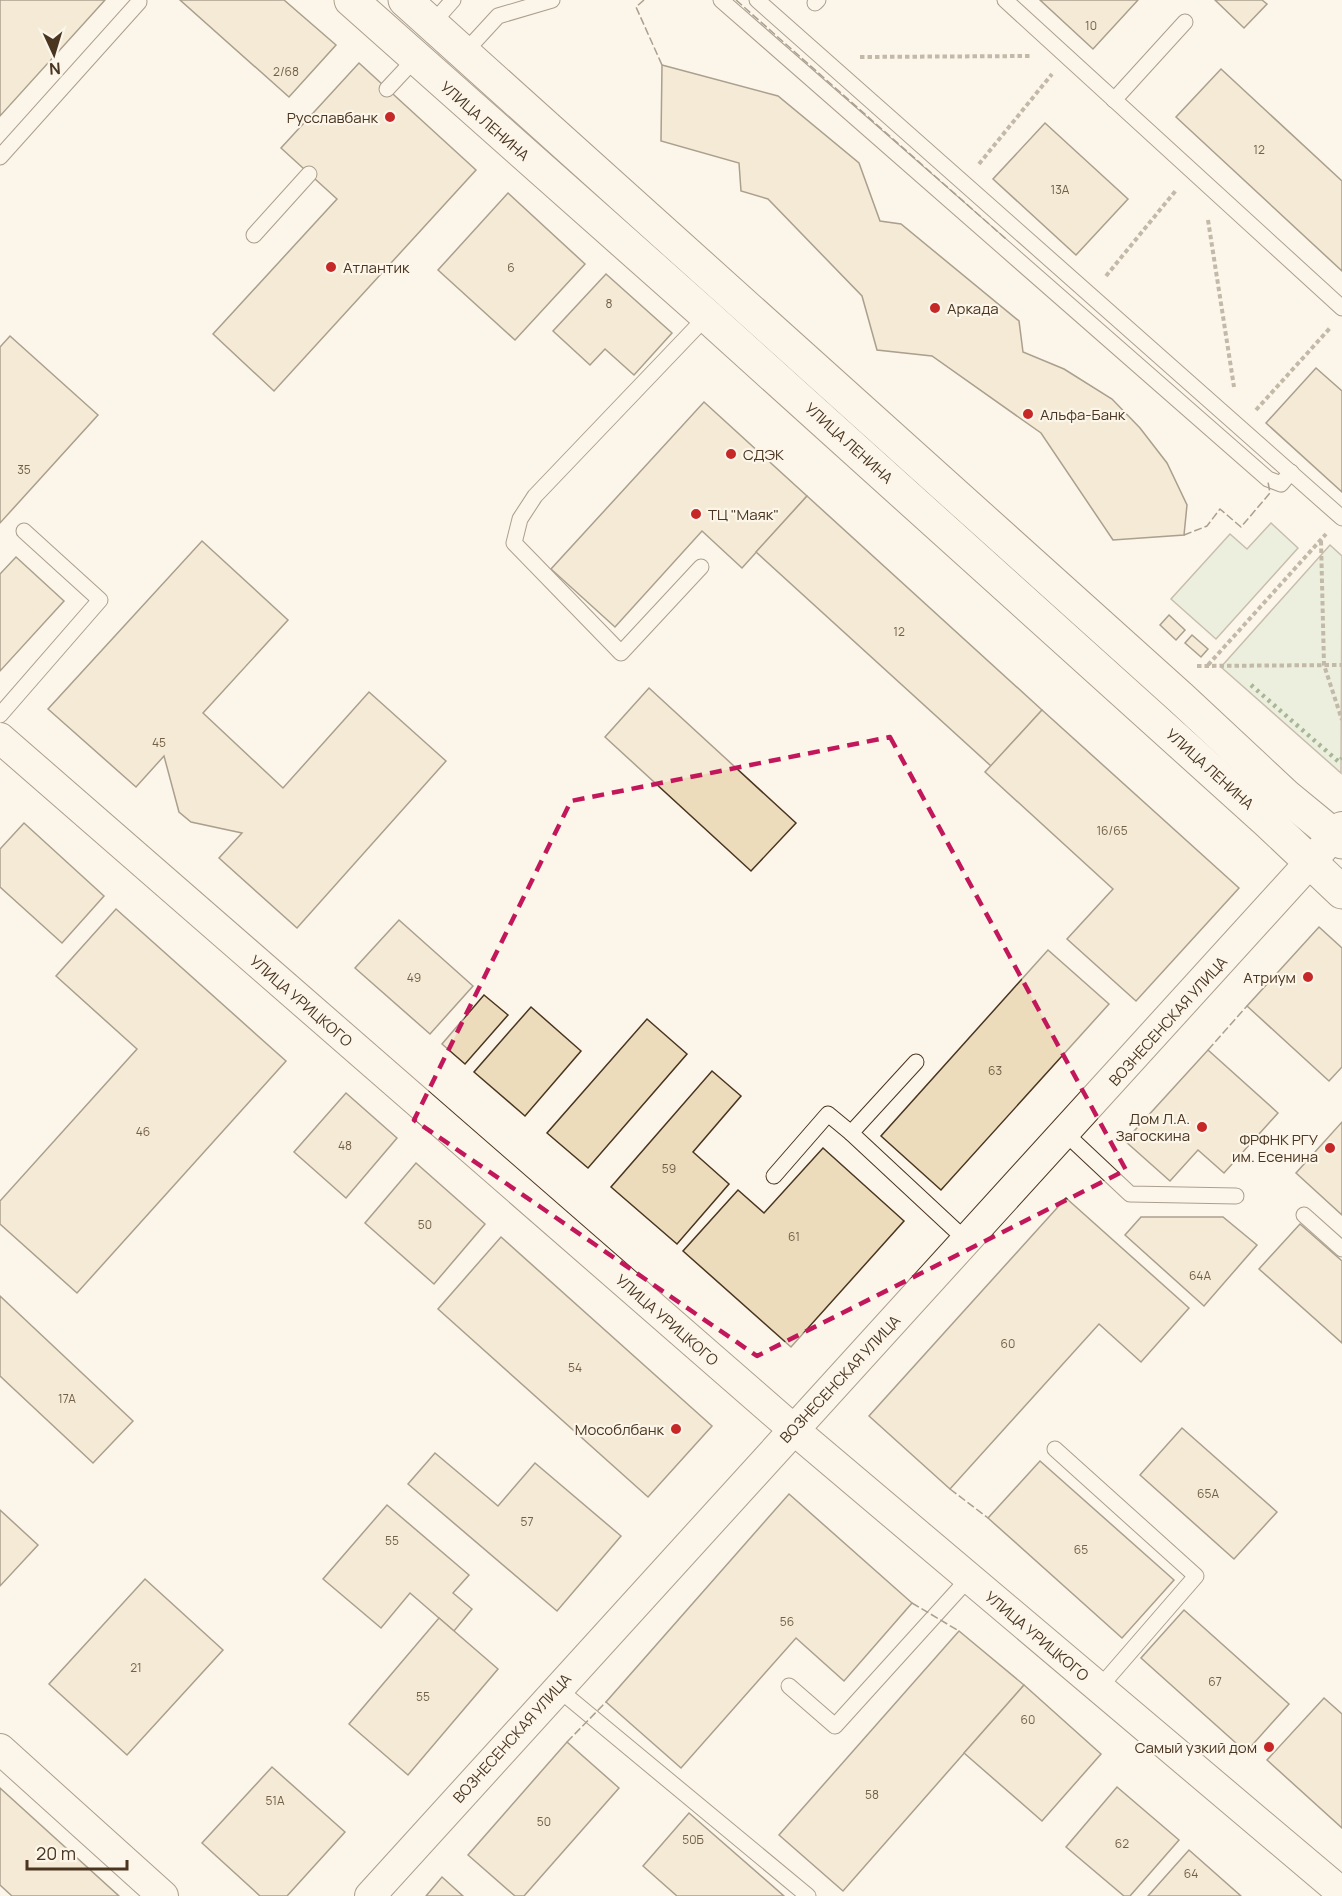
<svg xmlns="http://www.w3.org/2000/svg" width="1342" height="1896" font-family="Manrope,sans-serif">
	<rect width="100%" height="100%" fill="#fbf6e9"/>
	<g fill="#dce7d0" stroke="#887966" stroke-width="1.5">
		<polygon points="1271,523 1298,548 1216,639 1171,599 1230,534 1247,549"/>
		<polygon points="1330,545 1342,556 1341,773 1221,667"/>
	</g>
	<g fill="#ecdcbc" stroke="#4a3520" stroke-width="1.5">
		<polygon points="0,0 105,0 0,116"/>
		<polygon points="180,0 284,0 336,45 289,97"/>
		<polygon points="1040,0 1138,0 1093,49"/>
		<polygon points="1215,0 1262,0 1267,4 1244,28"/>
		<polygon points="359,63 476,170 274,391 213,334 337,199 281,148"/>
		<polygon points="662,65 778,96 859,163 880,221 901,224 1019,321 1023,352 1064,369 1112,399 1140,428 1167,463 1187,505 1184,535 1113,540 1041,433 932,356 877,350 862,296 768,199 741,191 739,163 661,141"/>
		<polygon points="1221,69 1342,181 1342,271 1176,117"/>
		<polygon points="1045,123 1128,199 1076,255 993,179"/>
		<polygon points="508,193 585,264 515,340 438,270"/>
		<polygon points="606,274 672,333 634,375 605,349 590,365 553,331"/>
		<polygon points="10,336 98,415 0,523 0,347"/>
		<polygon points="1316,368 1342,391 1342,492 1266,423"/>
		<polygon points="704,402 807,496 742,568 702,531 615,627 551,569"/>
		<polygon points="807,496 1042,710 991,766 756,552"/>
		<polygon points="202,541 288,620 203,713 283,788 369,692 446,761 297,928 219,858 242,833 191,822 179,812 164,756 136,787 48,709"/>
		<polygon points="16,557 64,601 0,671 0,574"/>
		<polygon points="1169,615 1185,630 1176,640 1160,625"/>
		<polygon points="1192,635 1208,649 1201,657 1185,643"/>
		<polygon points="649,688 796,823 751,871 605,737"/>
		<polygon points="1042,710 1239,888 1136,1001 1067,939 1113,889 985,772"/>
		<polygon points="24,823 104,896 62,943 0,887 0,849"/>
		<polygon points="116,909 286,1061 77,1293 0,1224 0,1201 137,1049 56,976"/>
		<polygon points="399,920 473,986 430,1034 355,968"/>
		<polygon points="1319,927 1342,948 1342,1067 1329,1081 1247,1006"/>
		<polygon points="1048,950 1109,1004 941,1190 881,1136"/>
		<polygon points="484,995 508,1015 465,1064 442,1044"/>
		<polygon points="531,1007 581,1051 525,1116 474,1072"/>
		<polygon points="647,1019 687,1054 588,1168 547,1133"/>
		<polygon points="1208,1050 1278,1113 1224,1173 1198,1150 1170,1181 1125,1141"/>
		<polygon points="712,1071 741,1096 693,1152 729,1184 677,1244 611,1187"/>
		<polygon points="346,1093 397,1138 346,1198 294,1152"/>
		<polygon points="1342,1122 1342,1215 1296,1173"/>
		<polygon points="823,1148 904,1221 791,1347 683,1251 738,1190 764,1213"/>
		<polygon points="416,1163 485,1224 434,1284 365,1223"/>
		<polygon points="1066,1198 1189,1308 1141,1362 1099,1324 950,1489 869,1416"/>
		<polygon points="1141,1217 1223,1217 1257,1245 1204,1306 1125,1235"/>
		<polygon points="1300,1224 1342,1261 1342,1343 1259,1269"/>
		<polygon points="501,1237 712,1426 648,1497 438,1309"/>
		<polygon points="0,1296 133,1421 93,1463 0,1376"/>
		<polygon points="1182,1428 1277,1512 1234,1559 1140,1475"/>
		<polygon points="435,1453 498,1506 535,1463 621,1536 557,1611 408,1484"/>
		<polygon points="1040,1461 1174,1580 1122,1638 988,1518"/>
		<polygon points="789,1494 912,1603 844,1681 796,1638 681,1768 606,1702"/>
		<polygon points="387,1505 469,1575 453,1593 472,1609 454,1631 410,1593 381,1628 323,1579"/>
		<polygon points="0,1510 38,1545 0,1586"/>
		<polygon points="145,1579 223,1650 127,1755 49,1684"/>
		<polygon points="1184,1610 1289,1704 1246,1752 1141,1658"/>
		<polygon points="439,1618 498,1669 408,1775 349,1724"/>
		<polygon points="959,1631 1024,1685 843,1891 779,1835"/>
		<polygon points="1024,1685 1101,1754 1042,1821 964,1753"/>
		<polygon points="1324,1698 1342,1714 1342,1828 1267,1760"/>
		<polygon points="567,1742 619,1788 524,1896 515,1896 468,1855"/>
		<polygon points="272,1767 345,1832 287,1896 260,1896 202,1843"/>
		<polygon points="1117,1787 1179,1840 1130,1896 1124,1896 1066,1847"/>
		<polygon points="0,1788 119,1896 12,1896 0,1885"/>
		<polygon points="689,1813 784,1896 677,1896 643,1866"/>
		<polygon points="1189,1850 1241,1896 1148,1896"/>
		<polygon points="442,1877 463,1896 426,1896"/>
	</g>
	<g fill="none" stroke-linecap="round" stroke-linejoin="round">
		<g stroke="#4a3520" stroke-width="17">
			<g id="lane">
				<polyline points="721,0 1268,479 1281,484 1291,472"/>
				<polyline points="757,0 1342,518"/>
				<polyline points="1005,0 1342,308"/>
				<polyline points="815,3 818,0"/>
				<polyline points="431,25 453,0"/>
				<polyline points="464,53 498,16 552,0"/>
				<polyline points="387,89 415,59"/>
				<polyline points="1114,100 1185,22"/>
				<polyline points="0,157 139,2"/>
				<polyline points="254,235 309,174"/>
				<polyline points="701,567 621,653 514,543 520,519 535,496 707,316"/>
				<polyline points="0,715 100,600 24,531"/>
				<polyline points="916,1062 851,1133 967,1241"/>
				<polyline points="1065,1133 1130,1194 1236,1196"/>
				<polyline points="774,1176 828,1114 851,1133"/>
				<polyline points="1304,1215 1342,1249"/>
				<polyline points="1055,1449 1196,1576 1099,1688"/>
				<polyline points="789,1686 835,1726 969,1578"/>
				<polyline points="557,1688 808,1896"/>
			</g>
		</g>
		<g stroke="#4a3520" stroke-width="32">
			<g id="street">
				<polyline points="0,738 793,1429 1342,1893"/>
				<polyline points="0,1749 163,1896"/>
				<polyline points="370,1896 1342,827"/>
			</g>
		</g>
		<g stroke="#4a3520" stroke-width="35">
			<g id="primary">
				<polyline points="351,0 707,316 1268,822 1342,892"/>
				<polyline points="405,0 1181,698 1286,796 1342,842"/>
			</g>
		</g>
		<g stroke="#7f6f5c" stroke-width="4" stroke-dasharray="4.5 3" stroke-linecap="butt">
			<polyline points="860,57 1030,56"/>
			<polyline points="979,164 1052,74"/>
			<polyline points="1208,220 1234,387"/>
			<polyline points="1106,276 1177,189"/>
			<polyline points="1256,410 1330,328"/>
			<polyline points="1321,541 1324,665 1342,720"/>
			<polyline points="1208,665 1326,534"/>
			<polyline points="1197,666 1342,665"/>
		</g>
		<use href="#lane" stroke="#fbf6e9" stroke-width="15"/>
		<use href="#street" stroke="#fbf6e9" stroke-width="30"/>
		<use href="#primary" stroke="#fbf6e9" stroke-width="33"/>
		<polyline stroke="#436837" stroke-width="4.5" stroke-dasharray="3 4.5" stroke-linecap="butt" points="1251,685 1339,762 1342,758"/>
		<g stroke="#4a3520" stroke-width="1.5" stroke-dasharray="8 3" stroke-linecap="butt">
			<polyline points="644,0 636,7 662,65"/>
			<polyline points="736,0 1006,239"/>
			<polyline points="1184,535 1207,526 1220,509 1241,527 1270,493 1268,482"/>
			<polyline points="1208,1050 1247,1006"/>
			<polyline points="950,1489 988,1518"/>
			<polyline points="912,1603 959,1631"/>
			<polyline points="567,1742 606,1702"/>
		</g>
	</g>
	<path d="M0 0H1342V1896H0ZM 890,737 L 1126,1170 L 757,1356 L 414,1120 L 571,801 Z" fill="#fbf6e9" fill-opacity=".55" fill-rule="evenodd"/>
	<path fill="none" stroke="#c2185b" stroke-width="4.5" stroke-dasharray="12 8" stroke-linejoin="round" d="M 890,737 L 1126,1170 L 757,1356 L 414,1120 L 571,801 Z"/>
	<g fill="#c62828" stroke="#fbf6e9" stroke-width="2">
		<circle cx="390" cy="117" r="6"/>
		<circle cx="331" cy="267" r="6"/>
		<circle cx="935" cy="308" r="6"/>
		<circle cx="1028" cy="414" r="6"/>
		<circle cx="731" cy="454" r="6"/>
		<circle cx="696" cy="514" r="6"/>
		<circle cx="1308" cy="977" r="6"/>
		<circle cx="1202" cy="1127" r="6"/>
		<circle cx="1330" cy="1148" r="6"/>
		<circle cx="676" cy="1429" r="6"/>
		<circle cx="1269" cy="1747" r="6"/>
	</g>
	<g text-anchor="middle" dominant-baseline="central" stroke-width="4.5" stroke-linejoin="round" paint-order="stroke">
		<g font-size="12" fill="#725f47">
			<text x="1091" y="25">10</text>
			<text x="286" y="71">2/68</text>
			<text x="1259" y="149">12</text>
			<text x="1060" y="189">13А</text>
			<text x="511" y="267">6</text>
			<text x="609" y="303">8</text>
			<text x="24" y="469">35</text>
			<text x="899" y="631">12</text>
			<text x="159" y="742">45</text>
			<text x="1112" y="830">16/65</text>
			<text x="414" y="977">49</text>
			<text x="995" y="1070">63</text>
			<text x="143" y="1131">46</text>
			<text x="345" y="1145">48</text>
			<text x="669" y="1168">59</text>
			<text x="425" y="1224">50</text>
			<text x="794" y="1236">61</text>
			<text x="1200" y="1275">64А</text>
			<text x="1008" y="1343">60</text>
			<text x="575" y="1367">54</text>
			<text x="67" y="1398">17А</text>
			<text x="1208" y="1493">65А</text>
			<text x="527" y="1521">57</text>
			<text x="392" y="1540">55</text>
			<text x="1081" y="1549">65</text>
			<text x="787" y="1621">56</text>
			<text x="136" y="1667">21</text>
			<text x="1215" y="1681">67</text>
			<text x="423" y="1696">55</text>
			<text x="1028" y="1719">60</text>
			<text x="872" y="1794">58</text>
			<text x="275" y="1800">51А</text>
			<text x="544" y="1821">50</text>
			<text x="693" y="1839">50Б</text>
			<text x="1122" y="1843">62</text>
			<text x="1191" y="1873">64</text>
		</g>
		<g font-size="15" fill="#4a3520" stroke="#fbf6e9" text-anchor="end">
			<text x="378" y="117">Русславбанк</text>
			<text x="343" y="267" text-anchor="start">Атлантик</text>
			<text x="947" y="308" text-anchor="start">Аркада</text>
			<text x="1040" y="414" text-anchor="start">Альфа-Банк</text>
			<text x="743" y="454" text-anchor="start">СДЭК</text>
			<text x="708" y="514" text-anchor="start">ТЦ "Маяк"</text>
			<text x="1296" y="977">Атриум</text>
			<text x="1190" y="1118">Дом Л.А.<tspan x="1190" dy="17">Загоскина</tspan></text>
			<text x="1318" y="1139">ФРФНК РГУ<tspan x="1318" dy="17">им. Есенина</tspan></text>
			<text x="664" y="1429">Мособлбанк</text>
			<text x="1257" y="1747">Самый узкий дом</text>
		</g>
		<g font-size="15" fill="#4a3520" stroke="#fbf6e9">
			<text transform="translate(485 121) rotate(41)">УЛИЦА ЛЕНИНА</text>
			<text transform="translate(849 443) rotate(42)">УЛИЦА ЛЕНИНА</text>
			<text transform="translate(1210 769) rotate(42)">УЛИЦА ЛЕНИНА</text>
			<text transform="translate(301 1001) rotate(41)">УЛИЦА УРИЦКОГО</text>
			<text transform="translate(1168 1021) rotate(-48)">ВОЗНЕСЕНСКАЯ УЛИЦА</text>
			<text transform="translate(667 1320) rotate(41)">УЛИЦА УРИЦКОГО</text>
			<text transform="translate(840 1379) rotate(-47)">ВОЗНЕСЕНСКАЯ УЛИЦА</text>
			<text transform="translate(1037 1636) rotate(40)">УЛИЦА УРИЦКОГО</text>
			<text transform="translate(512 1738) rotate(-48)">ВОЗНЕСЕНСКАЯ УЛИЦА</text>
		</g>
	</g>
	<g transform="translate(54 54) rotate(176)" stroke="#fbf6e9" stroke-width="4.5" paint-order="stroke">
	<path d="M0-4.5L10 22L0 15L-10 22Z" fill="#4a3520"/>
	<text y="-9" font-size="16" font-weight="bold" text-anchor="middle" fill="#4a3520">N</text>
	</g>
	<path d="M27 1860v9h100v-9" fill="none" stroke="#4a3520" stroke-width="3"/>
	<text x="36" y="1860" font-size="18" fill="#4a3520" stroke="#fbf6e9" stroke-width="4.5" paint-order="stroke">20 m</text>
</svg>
